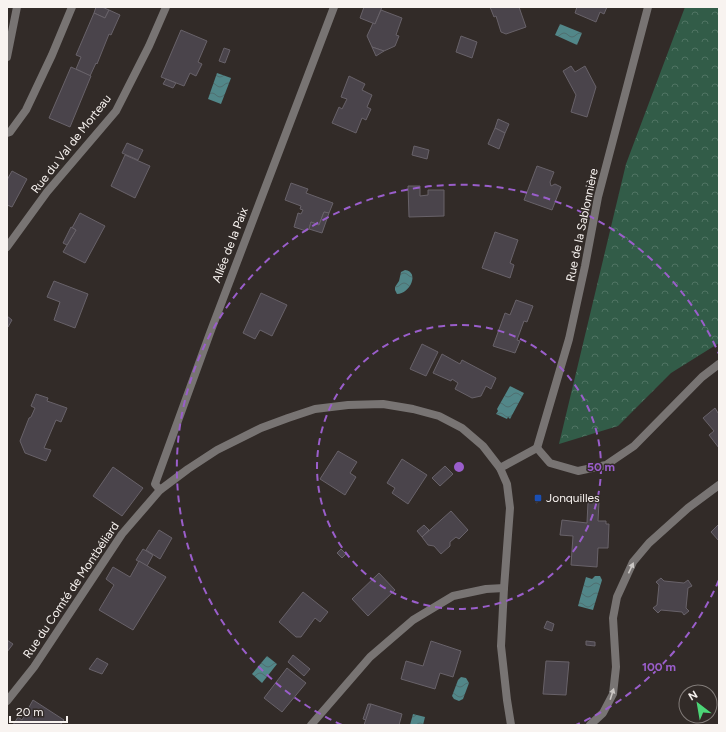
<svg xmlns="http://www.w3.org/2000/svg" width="726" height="732" font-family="Figtree,sans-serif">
	<defs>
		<pattern id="forest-crowns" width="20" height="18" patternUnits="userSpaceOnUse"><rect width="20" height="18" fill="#325c48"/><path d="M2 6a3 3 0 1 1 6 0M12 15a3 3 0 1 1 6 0" fill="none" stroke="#507463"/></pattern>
		<pattern id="water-waves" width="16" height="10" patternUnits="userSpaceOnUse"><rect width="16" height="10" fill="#528789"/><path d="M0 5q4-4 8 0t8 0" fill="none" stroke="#4f6e6f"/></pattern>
	</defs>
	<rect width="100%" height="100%" fill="#322b28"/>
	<polygon fill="url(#forest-crowns)" points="685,7 719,7 719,343 671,373 618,426 559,444 626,164"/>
	<g fill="url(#water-waves)">
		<polygon points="560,24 582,33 577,45 555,35"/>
		<polygon points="217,73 231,78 221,104 208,99"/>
		<path d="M 405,270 C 420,272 410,294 397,294 L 395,290 L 395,287 L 399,281 L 401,272 Z"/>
		<polygon points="510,386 524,393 510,419 508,417 507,419 496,414 498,411 497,409"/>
		<polygon points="595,576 600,576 602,580 593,610 578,606 586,577 592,579"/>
		<polygon points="267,656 277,664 262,683 252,674"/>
		<polygon points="461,677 466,678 469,683 463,699 459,701 454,699 452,696 458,680"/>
		<polygon points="413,714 425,717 423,725 410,725"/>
	</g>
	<g fill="#4a444b" stroke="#686269">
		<polygon points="96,7 102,7 109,10 105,18 94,13"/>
		<polygon points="364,7 382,7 375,24 360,18"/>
		<polygon points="490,7 519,7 526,27 506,34 501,32 496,16 494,17"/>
		<polygon points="577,7 607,7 604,14 600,12 596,22 575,13"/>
		<polygon points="109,10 120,15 111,35 109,34 97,64 96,63 90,76 76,69 81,57 76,55 94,13 105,18"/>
		<polygon points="381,10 402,18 396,35 399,36 395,46 384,51 372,47 367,36 373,23 375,24"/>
		<polygon points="181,30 207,41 198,62 202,64 196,76 190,73 184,86 161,77"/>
		<polygon points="461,36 477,42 472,58 456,52"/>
		<polygon points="372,47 384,51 376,56"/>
		<polygon points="224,48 230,50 225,63 219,61"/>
		<polygon points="571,66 575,72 585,66 596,87 587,117 571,112 576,95 563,71"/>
		<polygon points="71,67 91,76 70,127 49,118"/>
		<polygon points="349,76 365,84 362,90 372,95 367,107 371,109 366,120 362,118 356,133 332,123 339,107 342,109 347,99 341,97"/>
		<polygon points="166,79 176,83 173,88 163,84"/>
		<polygon points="498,119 509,124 505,133 495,128"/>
		<polygon points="495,128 505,133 499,149 488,144"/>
		<polygon points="127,143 143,150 138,160 122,153"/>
		<polygon points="414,146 429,150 427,159 412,155"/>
		<polygon points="125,155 150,166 135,198 111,186"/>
		<polygon points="537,166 554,172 550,182 551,186 555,184 561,187 552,210 524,200"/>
		<polygon points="12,171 27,179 12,207 7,205 7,180"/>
		<polygon points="291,183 308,189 306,193 333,203 329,213 324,212 319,225 311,222 309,229 306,231 294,227 298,213 301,214 303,210 300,209 301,206 285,200"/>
		<polygon points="408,186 420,186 420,196 428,195 428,190 444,190 444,216 409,217"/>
		<polygon points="324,212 329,213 322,233 309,229 311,222 319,225"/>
		<polygon points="80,213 105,226 85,263 63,252 76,230 72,228"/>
		<polygon points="71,227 76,230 67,245 63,243"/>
		<polygon points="495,232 518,240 510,263 514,265 510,278 482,268"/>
		<polygon points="54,281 88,294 75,328 54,320 60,302 47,297"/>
		<polygon points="261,293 287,305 272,336 260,330 255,339 243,333"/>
		<polygon points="516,300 533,306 527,322 524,321 517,340 520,341 515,353 493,346 505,313 510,315"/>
		<polygon points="7,316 12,320 8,327 7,327"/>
		<polygon points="422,344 438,352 426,376 410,369"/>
		<polygon points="442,354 460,364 462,360 496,378 491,389 486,386 481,396 472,398 455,389 458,383 452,379 451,381 433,373"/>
		<polygon points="36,394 48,398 47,401 67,408 61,422 56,420 44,448 51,450 46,461 25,453 20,441 29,418 31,417 35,408 31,406"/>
		<polygon points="715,408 718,413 719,413 719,448 709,435 714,431 703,418"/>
		<polygon points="338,451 357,462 350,473 356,477 345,495 320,479"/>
		<polygon points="402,459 427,475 408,504 392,493 395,488 387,483"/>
		<polygon points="445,466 453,474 440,486 432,478"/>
		<polygon points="113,467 143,488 122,516 93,496"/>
		<polygon points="539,494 542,496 537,503 534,501"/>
		<polygon points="588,502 599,502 598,521 606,521 606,524 609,524 608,548 598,548 597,567 571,565 573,536 560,535 562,520 587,523"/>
		<polygon points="451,511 468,530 459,539 456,537 450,542 450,546 441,554 434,546 428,545 422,537"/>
		<polygon points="719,524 719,541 711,532"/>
		<polygon points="424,525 429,530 422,537 417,531"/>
		<polygon points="159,530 172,538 160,559 146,550"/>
		<polygon points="143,549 153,555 147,566 136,560"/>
		<polygon points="341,549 346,554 342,558 337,553"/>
		<polygon points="139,561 166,577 133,630 99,610 114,585 106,579 113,567 130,577"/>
		<polygon points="379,573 395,590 368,616 352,599"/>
		<polygon points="661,578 664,581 684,583 688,580 692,586 688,588 686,608 689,611 684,615 682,612 661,610 658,613 653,608 657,605 659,585 656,582"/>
		<polygon points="303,592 328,612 320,622 315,618 301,637 296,637 279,622"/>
		<polygon points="547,621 554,624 552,631 544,628"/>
		<polygon points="7,640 13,644 7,652"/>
		<polygon points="431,641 461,651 453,677 440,673 435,689 401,679 406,661 423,666"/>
		<polygon points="586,641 595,642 595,646 586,645"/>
		<polygon points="293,655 310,669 304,676 288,662"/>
		<polygon points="97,658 108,664 102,674 89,669"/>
		<polygon points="546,661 569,662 566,695 543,694"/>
		<polygon points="287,668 306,683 282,712 264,698"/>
		<polygon points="33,700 64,720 60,725 13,725 18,717 22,720"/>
		<polygon points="368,704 371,704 366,720 363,719"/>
		<polygon points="371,704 402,714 399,725 364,725"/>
	</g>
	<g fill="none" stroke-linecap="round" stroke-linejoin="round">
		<g stroke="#787473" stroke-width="8">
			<polyline points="7,133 10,132 26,110 52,55 72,7"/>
			<polyline points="7,247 47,192 116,111 149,46 166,7"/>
			<polyline points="537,448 569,339 585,266 598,197 648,7"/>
			<polyline points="160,490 155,484 210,333 334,7"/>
			<polyline points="311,725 370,657 413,620 453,596 486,589 504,588"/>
		</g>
		<g stroke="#787473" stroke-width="8">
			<polyline points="7,57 17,7"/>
			<polyline points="500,468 537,448 550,463 578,471 606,465 634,446 702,377 719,364"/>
			<polyline points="7,701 34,667 122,534 160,490 188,469 217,450 261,428 288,418 315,409 348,405 383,404 413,409 439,416 462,428 483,446 500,468 507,484 510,508 504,588 501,646 507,700 511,725"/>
			<polyline points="590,725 603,713 613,694 616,667 613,618 617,597 633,562 649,543 688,508 719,485"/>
		</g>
	</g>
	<defs><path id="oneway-solid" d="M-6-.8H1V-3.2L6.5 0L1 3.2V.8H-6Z"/></defs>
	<g fill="#cbc7c4">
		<use href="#oneway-solid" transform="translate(631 568) rotate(-65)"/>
		<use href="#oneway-solid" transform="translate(612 694) rotate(-72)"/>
	</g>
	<g fill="none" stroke="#9a5ecb" stroke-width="2" stroke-dasharray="7 5">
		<circle cx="459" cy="467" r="142"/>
		<path d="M719 580A283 283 0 0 1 576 725M342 725A283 283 0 1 1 719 354"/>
	</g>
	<rect fill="#1a4fb4" stroke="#322b28" stroke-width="1.5" x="534" y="494" width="8" height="8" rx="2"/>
	<g text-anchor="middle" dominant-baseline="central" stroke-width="3" stroke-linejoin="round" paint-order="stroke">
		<g font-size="12" fill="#f8f3f0" stroke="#322b28">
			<text transform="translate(71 144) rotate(-52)">Rue du Val de Morteau</text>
			<text transform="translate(582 225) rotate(-78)">Rue de la Sablonnière</text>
			<text transform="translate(230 245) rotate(-69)">Allée de la Paix</text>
			<text transform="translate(71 590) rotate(-56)">Rue du Comté de Montbéliard</text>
		</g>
		<g font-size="12" fill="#f8f3f0" stroke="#322b28" text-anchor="start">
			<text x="546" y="498">Jonquilles</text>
		</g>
	</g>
	<circle cx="459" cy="467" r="6" fill="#9a5ecb" stroke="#322b28" stroke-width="2"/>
	<g font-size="12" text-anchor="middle" font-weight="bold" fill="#9a5ecb" stroke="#322b28" stroke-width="3" stroke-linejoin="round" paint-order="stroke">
		<text x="601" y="471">50 m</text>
		<text x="659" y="671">100 m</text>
	</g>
	<rect width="726" height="732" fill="none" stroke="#f8f3f0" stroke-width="16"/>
	<g transform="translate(698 704) rotate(329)"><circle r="19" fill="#322b28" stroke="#817b78"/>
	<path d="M0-3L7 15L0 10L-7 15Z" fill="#4cd677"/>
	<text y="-6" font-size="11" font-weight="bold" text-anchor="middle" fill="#f8f3f0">N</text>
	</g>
	<path d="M10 716v6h57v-6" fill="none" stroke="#f8f3f0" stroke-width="2"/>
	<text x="16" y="716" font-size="12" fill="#f8f3f0" stroke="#322b28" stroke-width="3" paint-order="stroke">20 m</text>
</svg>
